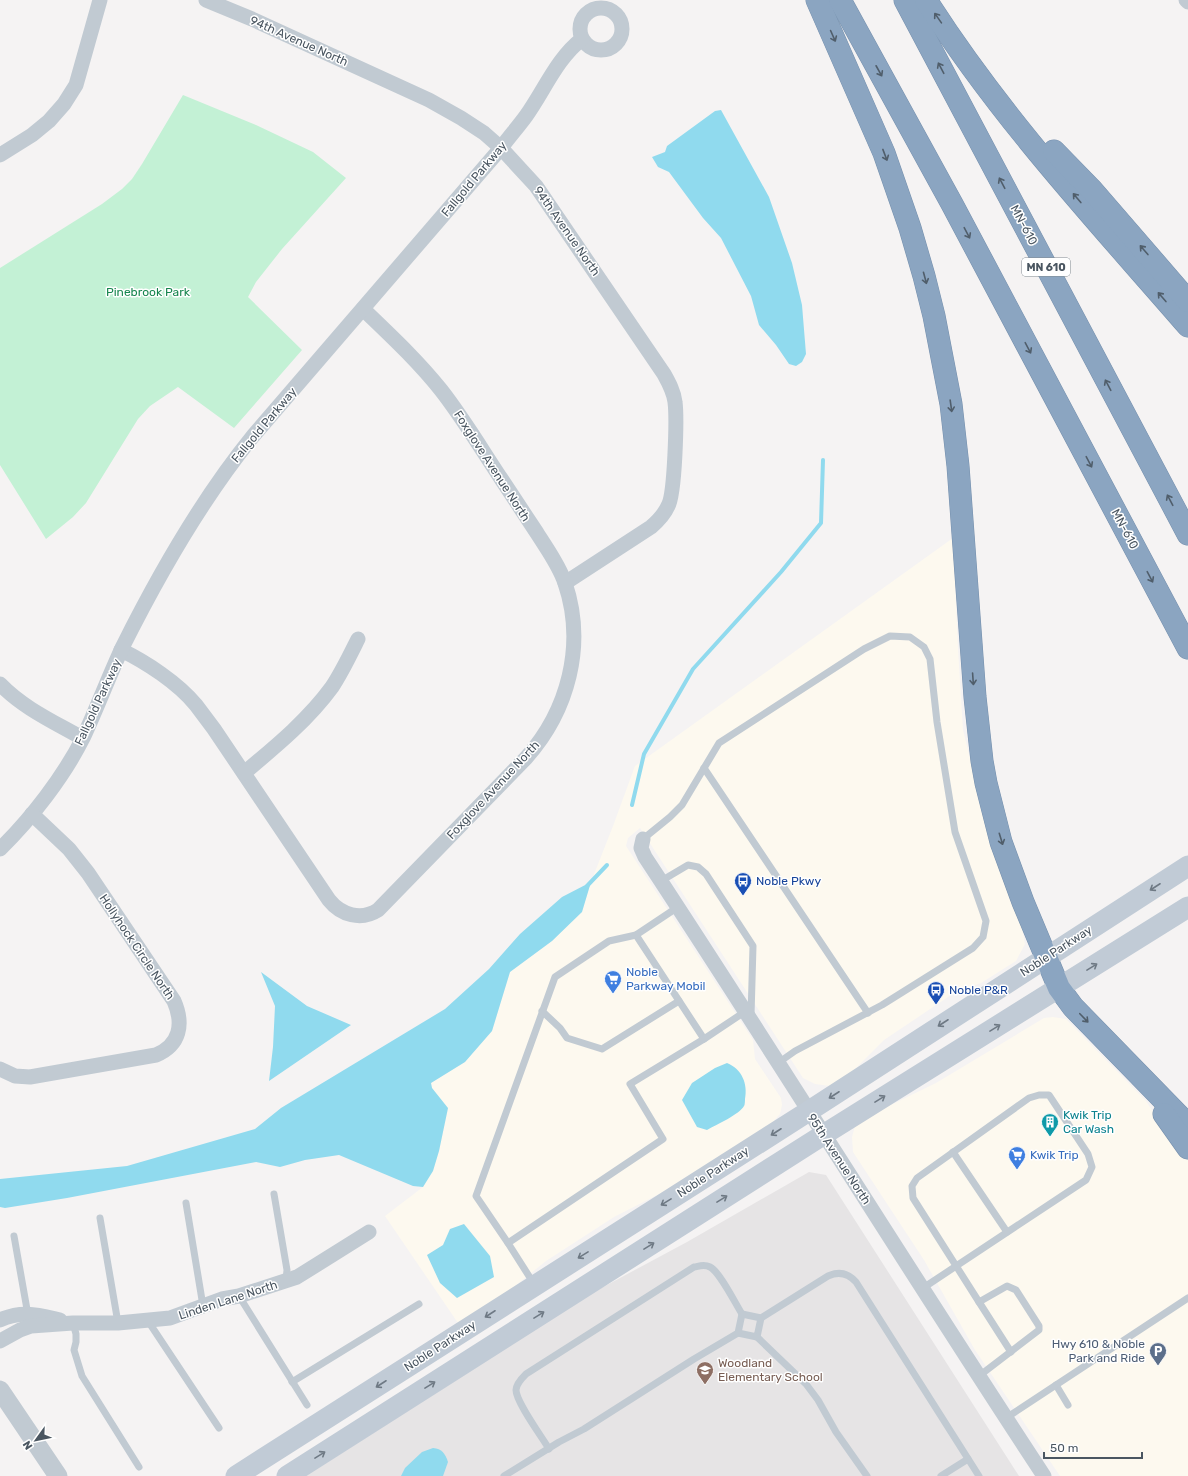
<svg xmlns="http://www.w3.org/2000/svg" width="1188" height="1476" font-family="Rubik,sans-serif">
	<rect width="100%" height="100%" fill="#f5f3f3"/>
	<g fill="#fdf9ef">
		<polygon points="953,538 958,649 963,730 990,839 1022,928 1025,944 1016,961 981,983 954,993 884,1040 845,1079 830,1086 815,1084 803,1078 640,828 628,838 626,846 753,1040 755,1059 781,1098 782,1105 780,1114 772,1123 663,1192 614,1217 546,1261 505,1294 458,1323 385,1216 423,1187 433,1170 439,1151 448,1109 432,1088 431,1083 465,1062 492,1031 510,972 552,941 582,912 591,882 613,826 635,766"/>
		<polygon points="1053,1017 1066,1019 1146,1101 1174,1144 1188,1158 1188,1476 1060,1476 975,1350 924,1260 853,1152 852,1137 855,1126 862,1119 936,1083 1044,1018"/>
	</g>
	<polygon fill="#e6e4e5" points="809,1172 826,1175 1019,1476 306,1476 592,1293 687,1242"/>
	<polygon fill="#c3f1d5" points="183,95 256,125 313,152 346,178 282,249 256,282 248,297 302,350 234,428 178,387 150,406 138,419 86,503 73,517 46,539 0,465 0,268 102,204 122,189 132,179 142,164"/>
	<g fill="#90daee">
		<polygon points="721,110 769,197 792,263 802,305 806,354 802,362 796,366 789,364 776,345 759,325 751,296 721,238 703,218 669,172 658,167 652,157 665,152 667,146 715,111"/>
		<polygon points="591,882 582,912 552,941 510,972 492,1031 465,1062 431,1083 432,1088 448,1108 439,1151 433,1171 423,1187 413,1186 339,1155 305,1160 280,1167 256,1162 67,1198 5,1208 0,1207 0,1179 127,1166 255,1129 281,1108 445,1009 489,969 520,934 562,897"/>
		<polygon points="261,972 307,1006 351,1025 269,1081 273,1047 275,1006"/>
		<path d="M 727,1063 C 742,1069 748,1084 745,1099 C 745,1100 745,1105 744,1106 C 740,1114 716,1125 707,1130 L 697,1127 L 682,1100 L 692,1083 L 715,1068 Z"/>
		<polygon points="464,1224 490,1256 494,1277 457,1298 440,1283 427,1255 443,1245 450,1229"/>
		<path d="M 433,1448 C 442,1449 445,1453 448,1462 L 443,1476 L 401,1476 L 405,1468 L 422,1452 Z"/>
	</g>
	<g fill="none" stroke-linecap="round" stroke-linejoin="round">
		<g stroke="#90daee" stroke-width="4">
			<polyline points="632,805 644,754 693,669 781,572 821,523 823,460"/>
			<polyline points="587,886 607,865"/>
		</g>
		<g stroke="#7690ad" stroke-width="23">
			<g id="motorway">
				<polyline points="817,0 884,153 910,228 924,276 934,316 951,404 958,466 975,697 982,761 986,783 1001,842 1023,902 1059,988 1073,1007 1188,1125"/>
				<polyline points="840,0 952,204 1188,648"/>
				<polyline points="905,0 1188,534"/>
				<path d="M 926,0 C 1001,118 1097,221 1188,326"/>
				<polyline points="1054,151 1092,190 1188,301"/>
				<polyline points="1164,1114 1188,1148"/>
			</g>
		</g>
		<g stroke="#c1cad2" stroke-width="7">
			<polyline points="704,768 868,1013"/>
			<polyline points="643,839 670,817 682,805 719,743 864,649 890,636 910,637 924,647 930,659 937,722 955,832 986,921 983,937 973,948 882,1005 795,1051 778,1063"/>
			<polyline points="661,881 688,865 698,867 706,874 753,946 751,1016"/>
			<polyline points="636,935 704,1039"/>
			<polyline points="542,1011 560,1028 567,1038 602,1049 679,1001"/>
			<polyline points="953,1152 1007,1232"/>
			<polyline points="274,1194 287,1270 286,1280"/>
			<polyline points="186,1203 203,1306"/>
			<polyline points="100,1218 118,1323"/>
			<polyline points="14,1236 28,1315"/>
			<polyline points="508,1243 476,1196 555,977 609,941 636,935 678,907"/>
			<polyline points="534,1284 508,1243 663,1139 630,1084 704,1039 746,1011"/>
			<polyline points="923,1288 1086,1180 1092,1167 1088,1154 1049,1095 1039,1095 1029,1098 917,1178 912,1186 913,1198 979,1302 1007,1286 1016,1290 1039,1326 1039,1330 979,1376"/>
			<polyline points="239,1296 307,1405"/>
			<polyline points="979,1302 1011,1352"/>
			<polyline points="148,1321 219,1428"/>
			<polyline points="73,1323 76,1334 76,1342 74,1350 82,1376 139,1467"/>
			<polyline points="738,1333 757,1337 761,1318"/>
			<polyline points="757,1337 806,1384 818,1400 836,1432 867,1476"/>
			<polyline points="292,1382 419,1304"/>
			<polyline points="1056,1385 1068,1405"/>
			<polyline points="1006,1418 1188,1298"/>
			<path d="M 549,1449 C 542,1437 516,1402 516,1390 C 516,1384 522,1378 526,1374 L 694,1267 C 700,1266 704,1264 710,1267 C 720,1272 735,1303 742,1314"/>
			<path d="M 504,1476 L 559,1442 L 584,1429 L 694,1359 L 738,1333 L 742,1314 L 761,1318 L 828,1276 C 839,1271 848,1273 856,1282 L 979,1476"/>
			<polyline points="941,1476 968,1459"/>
		</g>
		<g stroke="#c1cad2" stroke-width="15">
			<path d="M 206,0 L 252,19 L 429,100 L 461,118 L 484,133 L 501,148 L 536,186 L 664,374 C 669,383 674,392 675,402 C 677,418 675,494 668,506 C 664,515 658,521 651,527 L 565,583"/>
			<polyline points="1186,0 1188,2"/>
			<circle cx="601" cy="29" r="21"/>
			<polyline points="0,155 32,135 49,121 64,104 76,85 100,0"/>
			<path d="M 121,650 C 146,662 178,683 196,705 C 202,713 208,721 214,729 L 329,900 C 341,915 361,921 378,910 L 526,758 C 568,711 586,645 565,583 C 559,565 547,549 537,533 C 525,515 514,498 502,480 C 482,450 463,418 441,390 C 417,360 390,335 363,309"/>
			<path d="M 0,684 C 23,708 54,722 82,738"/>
			<path d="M 244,773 C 275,747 308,720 332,687 C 342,672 350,655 358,639"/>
			<path d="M 643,839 L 641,848 L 645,857 C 780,1062 909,1271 1044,1476"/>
			<path d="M 0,849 C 31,819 64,776 83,738 C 97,708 109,676 123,646 C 160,572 201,500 253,436 L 501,148 C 509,137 518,127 526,116 C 544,91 557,58 582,39"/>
			<path d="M 0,1069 L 15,1076 L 30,1077 L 156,1055 C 180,1045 184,1024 174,1001 L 88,873 L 69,849 L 32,814"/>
			<path d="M 0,1320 C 22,1310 38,1315 60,1320"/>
			<polyline points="0,1341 20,1330 31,1326 73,1323 118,1323 170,1318 222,1299 239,1296 297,1277 369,1232"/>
		</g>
		<polyline stroke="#c1cad2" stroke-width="19" points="0,1390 58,1476"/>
		<g stroke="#c1cbd6" stroke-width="21">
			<polyline points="236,1476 809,1111 1188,866"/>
			<polyline points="287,1476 823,1135 1188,907"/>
		</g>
		<use href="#motorway" stroke="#8ba5c1" stroke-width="22"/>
	</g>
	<defs><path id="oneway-shaft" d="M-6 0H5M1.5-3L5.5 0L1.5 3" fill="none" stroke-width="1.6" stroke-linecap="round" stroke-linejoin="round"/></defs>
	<g stroke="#505e6b">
		<use href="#oneway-shaft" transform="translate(938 18) rotate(-125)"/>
		<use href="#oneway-shaft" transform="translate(833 36) rotate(66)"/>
		<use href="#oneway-shaft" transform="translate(941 68) rotate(-118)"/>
		<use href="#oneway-shaft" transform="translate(879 71) rotate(61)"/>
		<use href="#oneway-shaft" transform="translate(885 155) rotate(69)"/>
		<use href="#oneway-shaft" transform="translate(1002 183) rotate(-118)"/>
		<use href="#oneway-shaft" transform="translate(1077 198) rotate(-130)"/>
		<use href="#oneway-shaft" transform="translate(967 233) rotate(62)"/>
		<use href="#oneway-shaft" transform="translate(1144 250) rotate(-131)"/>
		<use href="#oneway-shaft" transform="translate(925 278) rotate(75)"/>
		<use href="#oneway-shaft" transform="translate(1162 297) rotate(-131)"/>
		<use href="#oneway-shaft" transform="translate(1028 348) rotate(62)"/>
		<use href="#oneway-shaft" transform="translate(1108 385) rotate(-118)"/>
		<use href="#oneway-shaft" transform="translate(951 406) rotate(82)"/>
		<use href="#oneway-shaft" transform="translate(1089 462) rotate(62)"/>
		<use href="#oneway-shaft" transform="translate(1170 500) rotate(-118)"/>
		<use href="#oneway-shaft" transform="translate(1150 577) rotate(62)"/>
		<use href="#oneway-shaft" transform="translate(973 679) rotate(86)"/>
		<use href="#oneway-shaft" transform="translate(1001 839) rotate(73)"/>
		<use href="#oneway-shaft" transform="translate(1084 1018) rotate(46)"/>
	</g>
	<g stroke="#6e7984">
		<use href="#oneway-shaft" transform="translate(1155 887) rotate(147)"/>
		<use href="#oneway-shaft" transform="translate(1092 967) rotate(-32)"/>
		<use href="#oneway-shaft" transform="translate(943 1023) rotate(147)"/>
		<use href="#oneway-shaft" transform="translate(995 1028) rotate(-32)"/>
		<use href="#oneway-shaft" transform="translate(834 1095) rotate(147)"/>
		<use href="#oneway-shaft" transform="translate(880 1099) rotate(-32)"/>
		<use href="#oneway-shaft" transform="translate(776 1132) rotate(147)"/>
		<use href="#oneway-shaft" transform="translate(722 1199) rotate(-32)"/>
		<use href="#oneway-shaft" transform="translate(666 1202) rotate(148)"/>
		<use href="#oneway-shaft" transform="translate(649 1246) rotate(-32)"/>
		<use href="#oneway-shaft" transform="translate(583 1255) rotate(148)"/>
		<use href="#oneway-shaft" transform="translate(490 1314) rotate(147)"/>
		<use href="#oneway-shaft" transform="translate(539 1315) rotate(-32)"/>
		<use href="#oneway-shaft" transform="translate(381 1384) rotate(147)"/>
		<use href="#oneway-shaft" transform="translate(430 1385) rotate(-32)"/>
		<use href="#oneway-shaft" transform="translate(320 1455) rotate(-32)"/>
	</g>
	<defs>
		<g id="bus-pin" transform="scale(0.9)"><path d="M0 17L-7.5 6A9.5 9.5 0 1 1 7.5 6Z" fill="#1a4fb4" stroke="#fff"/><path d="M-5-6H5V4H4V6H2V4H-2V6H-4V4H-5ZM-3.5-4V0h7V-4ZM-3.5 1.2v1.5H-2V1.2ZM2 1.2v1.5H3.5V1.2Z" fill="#fff"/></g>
		<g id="supermarket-pin" transform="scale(0.9)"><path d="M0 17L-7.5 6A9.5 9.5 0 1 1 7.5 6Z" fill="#3f7fe0" stroke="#fff"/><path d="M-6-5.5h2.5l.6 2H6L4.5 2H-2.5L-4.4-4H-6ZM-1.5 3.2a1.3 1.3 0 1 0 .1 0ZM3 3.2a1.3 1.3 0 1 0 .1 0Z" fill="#fff"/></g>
		<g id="building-pin" transform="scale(0.9)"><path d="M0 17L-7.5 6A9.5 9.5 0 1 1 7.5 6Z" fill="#0f9aa8" stroke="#fff"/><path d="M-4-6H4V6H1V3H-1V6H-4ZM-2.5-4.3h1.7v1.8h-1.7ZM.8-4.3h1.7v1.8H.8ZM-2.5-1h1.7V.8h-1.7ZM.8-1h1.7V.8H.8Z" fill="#fff"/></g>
		<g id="parking-pin" transform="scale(0.9)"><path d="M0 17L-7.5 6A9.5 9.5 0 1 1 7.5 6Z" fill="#5c6f8a" stroke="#fff"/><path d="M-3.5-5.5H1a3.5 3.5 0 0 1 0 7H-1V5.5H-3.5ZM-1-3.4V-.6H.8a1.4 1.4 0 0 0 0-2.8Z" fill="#fff"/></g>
		<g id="school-pin" transform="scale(0.9)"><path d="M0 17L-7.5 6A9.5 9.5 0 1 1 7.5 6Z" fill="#8d6e63" stroke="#fff"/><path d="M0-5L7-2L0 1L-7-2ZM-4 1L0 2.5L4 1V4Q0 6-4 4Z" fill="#fff"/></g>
	</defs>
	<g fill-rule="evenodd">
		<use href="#bus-pin" x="743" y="881"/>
		<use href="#supermarket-pin" x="613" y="979"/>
		<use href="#bus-pin" x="936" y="990"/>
		<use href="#building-pin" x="1050" y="1122"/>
		<use href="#supermarket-pin" x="1017" y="1155"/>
		<use href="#parking-pin" x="1158" y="1351"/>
		<use href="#school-pin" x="705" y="1370"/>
	</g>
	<g text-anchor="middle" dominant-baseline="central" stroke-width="3" stroke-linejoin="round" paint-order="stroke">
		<rect fill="#fff" stroke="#808990" stroke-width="1" x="1022" y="258" width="48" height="18" rx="3"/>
		<g font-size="11" font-weight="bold" fill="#4a5661">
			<text x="1046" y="267">MN 610</text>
		</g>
		<g font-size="12" fill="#4a5661" stroke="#fff">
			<text transform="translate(299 41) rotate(24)">94th Avenue North</text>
			<text transform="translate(474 179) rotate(-50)">Fallgold Parkway</text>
			<text transform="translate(1024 225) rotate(62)">MN-610</text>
			<text transform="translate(567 231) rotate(55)">94th Avenue North</text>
			<text transform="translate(264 425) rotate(-50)">Fallgold Parkway</text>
			<text transform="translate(492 466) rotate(57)">Foxglove Avenue North</text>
			<text transform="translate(1125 529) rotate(62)">MN-610</text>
			<text transform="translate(98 702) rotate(-65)">Fallgold Parkway</text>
			<text transform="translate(493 790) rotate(-47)">Foxglove Avenue North</text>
			<text transform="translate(137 947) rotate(56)">Hollyhock Circle North</text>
			<text transform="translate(1056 951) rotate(-33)">Noble Parkway</text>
			<text transform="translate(839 1159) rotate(57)">95th Avenue North</text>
			<text transform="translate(713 1172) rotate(-33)">Noble Parkway</text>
			<text transform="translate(228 1300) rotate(-18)">Linden Lane North</text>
			<text transform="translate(440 1346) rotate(-33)">Noble Parkway</text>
		</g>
		<g font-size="12" fill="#17864f" stroke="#fff">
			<text x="148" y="292">Pinebrook Park</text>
		</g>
		<g font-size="12" fill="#164399" stroke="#fff" text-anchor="start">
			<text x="756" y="881">Noble Pkwy</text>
			<text x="949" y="990">Noble P&amp;R</text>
		</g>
		<g font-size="12" fill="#366cbe" stroke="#fff" text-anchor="start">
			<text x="626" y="972">Noble<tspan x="626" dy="14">Parkway Mobil</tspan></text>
			<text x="1030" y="1155">Kwik Trip</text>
		</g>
		<g font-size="12" fill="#0d838f" stroke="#fff" text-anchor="start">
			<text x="1063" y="1115">Kwik Trip<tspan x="1063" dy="14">Car Wash</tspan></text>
		</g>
		<g font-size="12" fill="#4e5e75" stroke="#fff" text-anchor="end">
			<text x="1145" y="1344">Hwy 610 &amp; Noble<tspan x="1145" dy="14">Park and Ride</tspan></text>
		</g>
		<g font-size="12" fill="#785e54" stroke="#fff" text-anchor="start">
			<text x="718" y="1363">Woodland<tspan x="718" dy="14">Elementary School</tspan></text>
		</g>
	</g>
	<g transform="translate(36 1440) rotate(237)" stroke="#ffffff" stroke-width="3" paint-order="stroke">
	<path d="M0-3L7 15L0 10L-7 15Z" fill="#4a5661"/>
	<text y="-6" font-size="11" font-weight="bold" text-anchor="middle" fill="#4a5661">N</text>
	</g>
	<path d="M1044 1452v6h98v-6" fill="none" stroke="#4a5661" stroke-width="2"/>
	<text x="1050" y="1452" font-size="12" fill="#4a5661" stroke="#ffffff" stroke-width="3" paint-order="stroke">50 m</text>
</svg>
